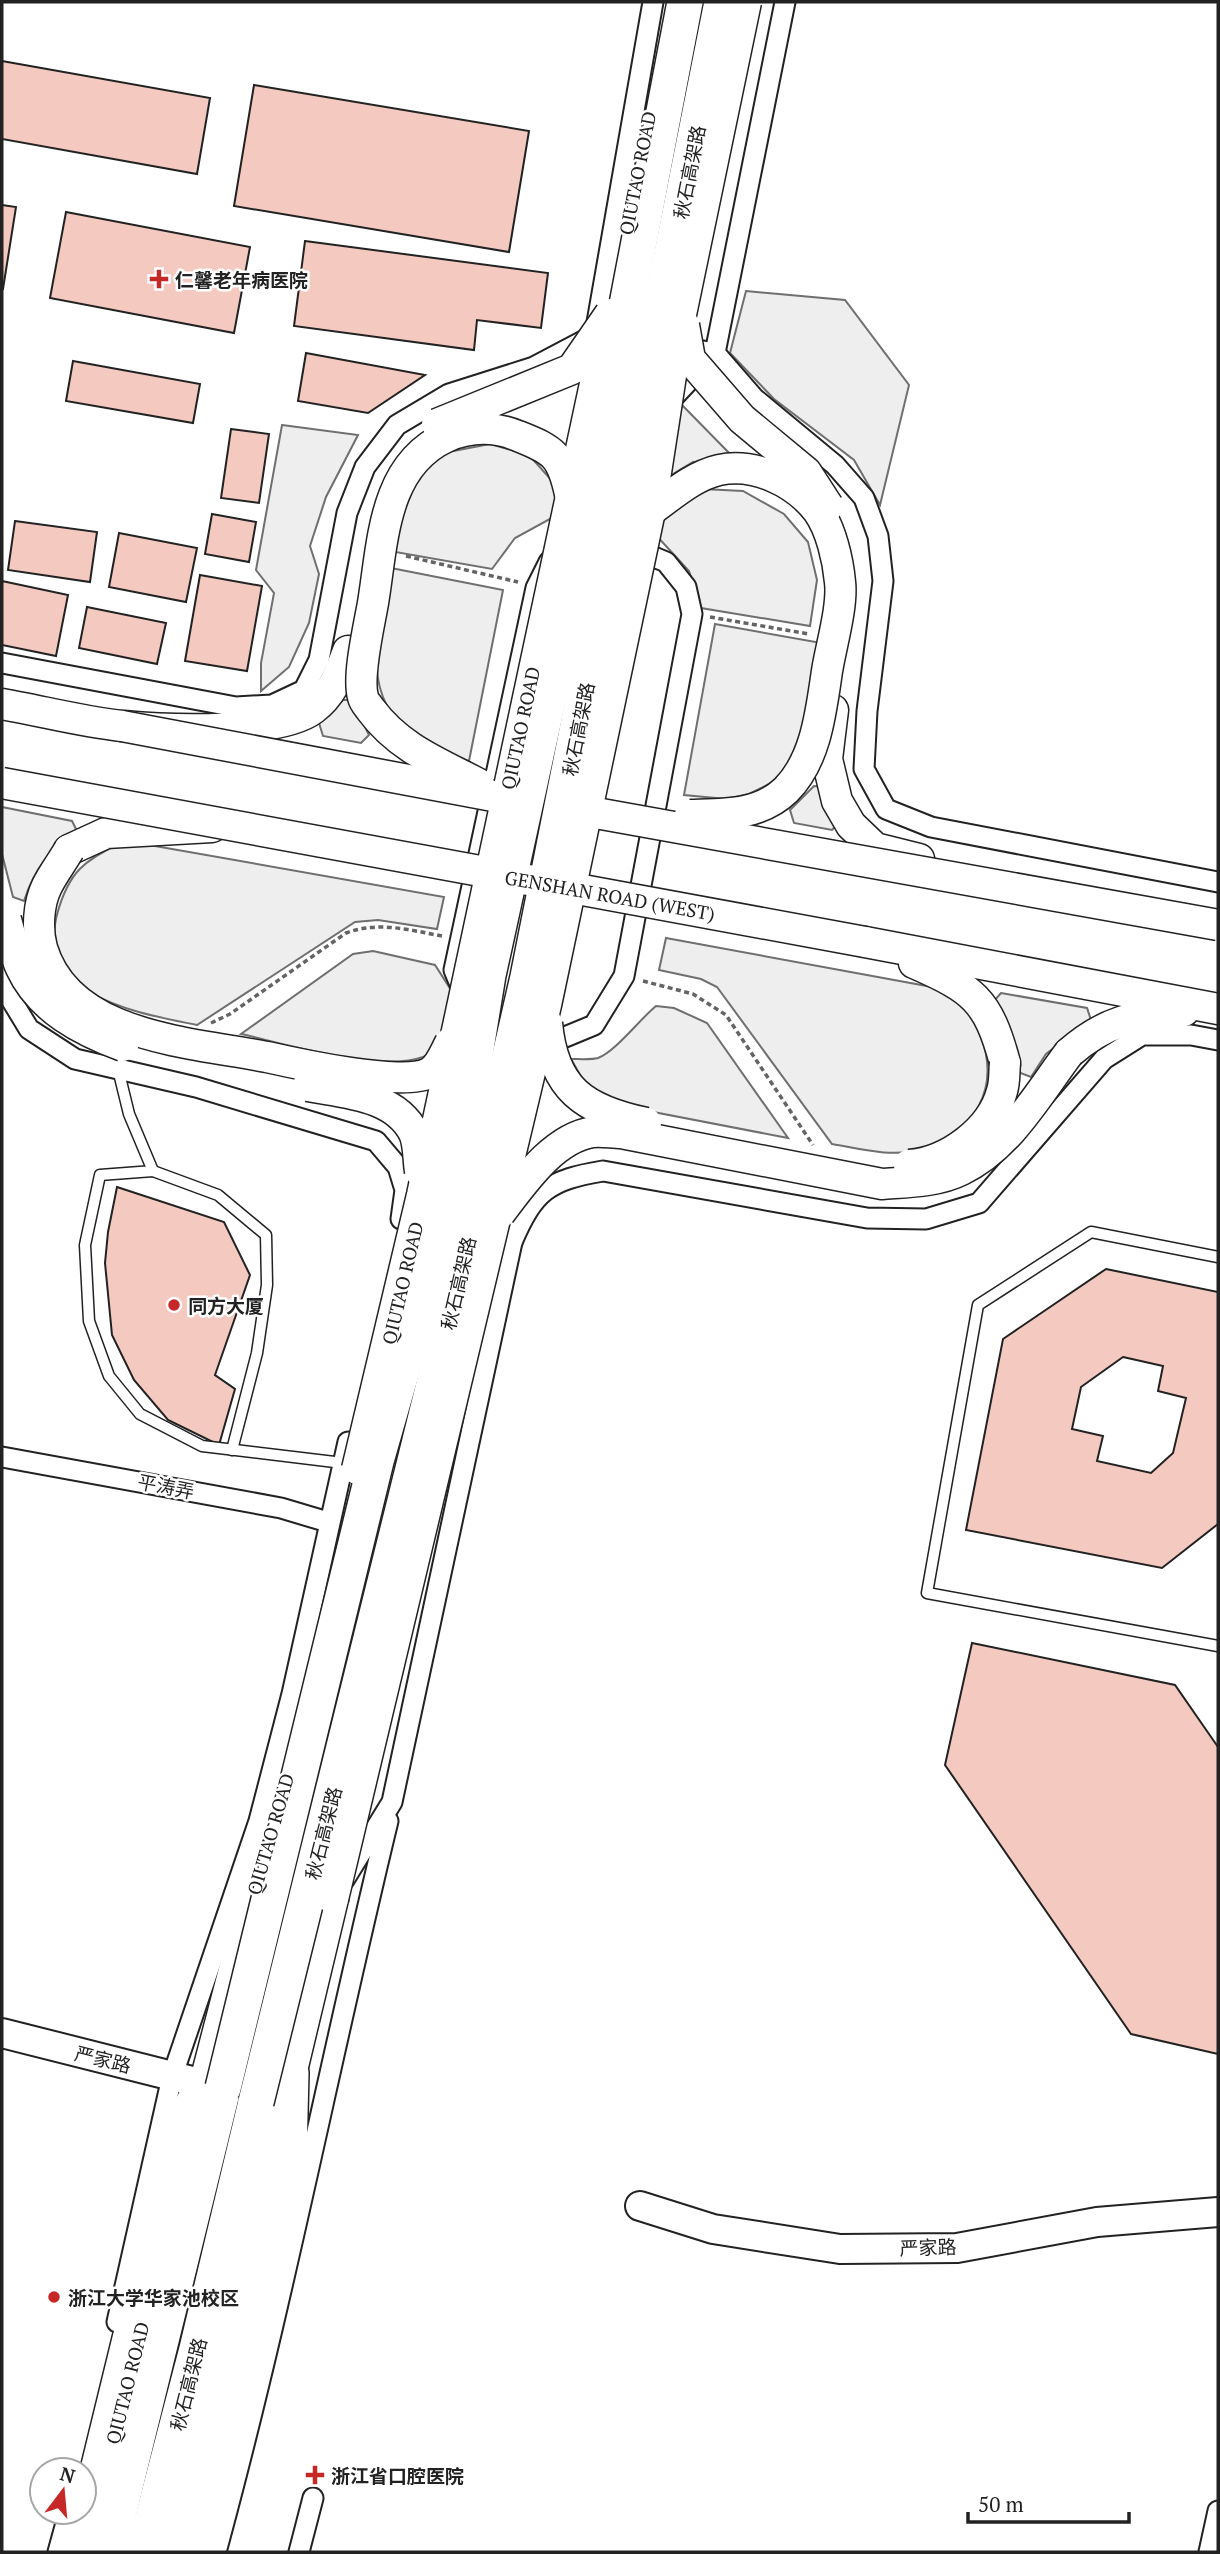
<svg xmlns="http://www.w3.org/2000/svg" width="1220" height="2554" font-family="'PT Serif','Noto Sans SC',serif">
	<rect width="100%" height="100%" fill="#fff"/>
	<g fill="#eee" stroke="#6f6f6f" stroke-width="2">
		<polygon points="746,291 845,300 909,385 880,505 854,460 774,399 730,353"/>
		<polygon points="682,405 735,459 693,462 663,480"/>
		<polygon points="282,425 358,435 326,497 310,546 319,574 309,623 289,667 261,691 261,663 274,593 256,570"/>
		<polygon points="490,444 529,455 554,483 561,513 515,538 492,569 384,550 391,504 443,453"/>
		<polygon points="703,489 743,491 784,514 808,542 817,580 810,626 701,608 689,571 654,533 661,518"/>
		<path d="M 391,568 L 503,590 L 469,761 C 456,758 438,756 427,748 C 355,701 377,640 391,568 Z"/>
		<polygon points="715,624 827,644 799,757 775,781 749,794 726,799 684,795"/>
		<polygon points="343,700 352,700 369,735 361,743 323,736 319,723"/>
		<polygon points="814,786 822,787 839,822 832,830 794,823 790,810"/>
		<path d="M 2,807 L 72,821 L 78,833 C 49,848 34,870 24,901 L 13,897 L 2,854 Z"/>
		<path d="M 119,844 L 155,846 L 444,897 L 437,929 L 378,920 L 355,922 L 197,1025 C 138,1013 33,997 58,911 C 69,873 84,860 119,844 Z"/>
		<path d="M 666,938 L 943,989 C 951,994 964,999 970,1006 C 976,1013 978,1028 981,1036 C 1000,1089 976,1131 922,1149 C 894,1158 860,1149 832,1144 L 717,987 L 701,979 L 659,970 Z"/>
		<path d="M 373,951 L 435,965 L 451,990 C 448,1005 448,1030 440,1044 C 417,1085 279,1042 241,1034 L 353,954 Z"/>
		<path d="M 1001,993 L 1087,1008 L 1091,1020 L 1046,1054 L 1031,1077 L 1018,1072 C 1015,1044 1009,1025 993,1002 Z"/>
		<path d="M 656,1006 L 674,1008 L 707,1023 L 788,1138 L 612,1104 L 587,1087 L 571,1059 C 579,1059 591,1060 598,1058 C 615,1052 640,1019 656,1006 Z"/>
	</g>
	<g fill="#f3c9c0" stroke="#222" stroke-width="2" fill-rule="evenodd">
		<polygon points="2,61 210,98 197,174 2,139"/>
		<polygon points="254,85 529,131 509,252 234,206"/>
		<polygon points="2,205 16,207 3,289 2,289"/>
		<polygon points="66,212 250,247 234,333 50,298"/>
		<polygon points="305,241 548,273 541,328 477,320 474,350 294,326"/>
		<polygon points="306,353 425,375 368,413 298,401"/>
		<polygon points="73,361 200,384 193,423 66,401"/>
		<polygon points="231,429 269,434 259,503 221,498"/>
		<polygon points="212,514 256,522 249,562 205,554"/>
		<polygon points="15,521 97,532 90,582 8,570"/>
		<polygon points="119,533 197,548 186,602 109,587"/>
		<polygon points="200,575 262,586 247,671 185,661"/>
		<polygon points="2,581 68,595 56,656 2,645"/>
		<polygon points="87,607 166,623 157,664 79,648"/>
		<polygon points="117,1187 224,1222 250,1275 215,1375 235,1389 219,1445 168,1420 134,1380 112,1335 105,1263 108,1232"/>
		<path d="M 1106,1269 L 1218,1292 L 1218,1524 L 1162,1568 L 966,1530 L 1003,1339 ZM 1123,1357 L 1163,1366 L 1158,1391 L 1186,1398 L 1173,1453 L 1151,1473 L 1097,1461 L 1103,1436 L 1072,1429 L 1081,1387 Z"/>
		<polygon points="972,1643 1175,1685 1218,1747 1218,2054 1131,2034 945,1765"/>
	</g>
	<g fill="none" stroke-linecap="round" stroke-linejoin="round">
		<g stroke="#222" stroke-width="13">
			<g id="lane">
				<polyline points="118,1069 129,1114 153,1171 100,1175 85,1245 89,1321 109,1376 140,1414 202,1446 343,1463"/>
				<polyline points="153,1171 218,1195 266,1235 267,1285 257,1353 232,1450"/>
				<polyline points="1218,1257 1091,1232 978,1305 927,1593 1218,1646"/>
			</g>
		</g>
		<g stroke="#222" stroke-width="23">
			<g id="street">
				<polyline points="596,328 653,2"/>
				<polyline points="680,347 715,353 754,398 835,465 864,498 878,536 883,581 867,711 864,769 886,809 931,827 1218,882"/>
				<polyline points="667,404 715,353 785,2"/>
				<polygon points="568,541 618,542 666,562 686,587 692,614 624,976 594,1025 565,1037 520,1034 472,1013 454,970 536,588 549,562"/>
				<polyline points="2,663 236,707 272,705 304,690 319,660 347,513 365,467 397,425 449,394 534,367 589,338"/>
				<polyline points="2,975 9,996 29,1029 75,1059 196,1087 376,1141 398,1167 405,1190 401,1219"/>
				<path d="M 512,1242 C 534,1191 548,1180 603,1171 L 867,1218 L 926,1219 L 979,1203 L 1104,1059 L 1142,1035 L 1191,1035 L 1218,1040"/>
				<polyline points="2,1457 281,1508 328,1522"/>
				<polyline points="344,1880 392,1802 512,1242 483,1226"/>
				<polyline points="117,2322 172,2077 259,1821 292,1694 348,1442"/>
				<polyline points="58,2552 69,2512"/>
				<path d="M 216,2552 C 282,2310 329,2064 388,1821"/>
				<polyline points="299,2552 313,2498"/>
				<polyline points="1209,2552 1218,2511"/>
			</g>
		</g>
		<g stroke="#222" stroke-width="32">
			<g id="secondary">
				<polyline points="2,2033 204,2084"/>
				<polyline points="640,2206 713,2229 840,2249 957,2248 1097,2222 1218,2212"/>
			</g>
		</g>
		<g stroke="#222" stroke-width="33">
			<g id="primary">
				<path d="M 2,704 C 42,711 83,722 123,726 C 167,730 279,735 313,709 C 334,693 339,674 348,651"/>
				<polyline points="833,710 827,759 837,801 851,825 875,848 919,859"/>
				<polyline points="69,850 106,833 212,827"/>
				<polyline points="865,942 1218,1009"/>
				<path d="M 914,963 C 973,989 988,999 1005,1063"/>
				<path d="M 1069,1053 C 1108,1019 1134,1017 1184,1011"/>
				<polyline points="198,2108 258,1878"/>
				<polyline points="169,2552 245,2267 333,1899"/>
			</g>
		</g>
		<g stroke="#222" stroke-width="38">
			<g id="highway">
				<polyline points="78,2552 183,2122 204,2084"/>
				<polyline points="109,2552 223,2088"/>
				<polyline points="144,2552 197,2349 256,2102"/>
				<polyline points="191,2552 281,2220 289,2157 291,2073"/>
			</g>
		</g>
		<g stroke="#646464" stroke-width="3.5" stroke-dasharray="5 3.5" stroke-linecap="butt">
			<polyline points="406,556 518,582"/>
			<polyline points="710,617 809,634"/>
			<polyline points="643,981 693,994 726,1015 813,1145"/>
			<path d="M 211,1023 L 230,1014 L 346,933 C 379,921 409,930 442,936"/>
		</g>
		<use href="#lane" stroke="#fff" stroke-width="10"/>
		<use href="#street" stroke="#fff" stroke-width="19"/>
		<use href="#secondary" stroke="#fff" stroke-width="28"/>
		<use href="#primary" stroke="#fff" stroke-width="30"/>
		<use href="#highway" stroke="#fff" stroke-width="35"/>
		<g stroke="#222" stroke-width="33" stroke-linecap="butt">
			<g id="primary-bridge">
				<polyline points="684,325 690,359 742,419 806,472 828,506"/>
				<polyline points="437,424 572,369 610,314"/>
				<path d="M 650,511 C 671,496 693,476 719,470 C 754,462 796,482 818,511 C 831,529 838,560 840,582 C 843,606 831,646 827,671 C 821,712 816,760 786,790 C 759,816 724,814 690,815"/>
				<polyline points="122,726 525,802"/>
				<polyline points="2,783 865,942"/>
				<path d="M 479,784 C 439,763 399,748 371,710 C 369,707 364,702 363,697 C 357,676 369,626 373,603 C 383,542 383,466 446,437 C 469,427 494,426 518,436 C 554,450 562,456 570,494"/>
				<polyline points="568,808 1218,925"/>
				<path d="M 69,850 C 62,862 53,874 47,886 C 38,904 37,930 42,948 C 68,1037 189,1042 267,1057 C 298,1064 403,1087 429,1073 C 440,1067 444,1054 450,1043"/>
				<path d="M 6,920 C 11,936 14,953 21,968 C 40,1009 82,1031 123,1046"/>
				<path d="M 547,1023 C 553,1089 584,1110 646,1123"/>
				<path d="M 308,1086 C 345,1093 395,1095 414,1133 C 419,1144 418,1160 420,1171"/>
				<path d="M 909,1165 C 948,1162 992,1130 1002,1091 C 1005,1082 1004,1072 1005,1063"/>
				<path d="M 500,1213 C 523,1183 553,1138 593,1132 C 602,1131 612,1133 621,1133 L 882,1184 C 907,1182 937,1182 961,1170 C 1009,1147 1038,1094 1069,1053"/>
				<polyline points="357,1469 422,1195 599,365"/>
				<polyline points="333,1899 546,1005 650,511 679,324 746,2"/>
			</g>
		</g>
		<g stroke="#222" stroke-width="38" stroke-linecap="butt">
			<g id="highway-bridge">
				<polyline points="223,2088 376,1461 408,1349 467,1104 488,975 574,581 685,2"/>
				<polyline points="256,2102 441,1356 528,977 722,2"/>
			</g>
		</g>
		<use href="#primary-bridge" stroke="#fff" stroke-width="30"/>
		<use href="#highway-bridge" stroke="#fff" stroke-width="35"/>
	</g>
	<g fill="#c62828" stroke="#fff" stroke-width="2.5">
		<path d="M155.5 268.5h7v7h7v7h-7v7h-7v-7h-7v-7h7z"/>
		<circle cx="174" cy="1305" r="7"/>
		<circle cx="54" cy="2297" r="7"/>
		<path d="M311.5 2464.5h7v7h7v7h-7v7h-7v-7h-7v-7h7z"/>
	</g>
	<g text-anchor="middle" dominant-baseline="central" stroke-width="5" stroke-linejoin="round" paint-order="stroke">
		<g font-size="19" fill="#222" stroke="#fff">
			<text transform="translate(689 172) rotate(-79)">秋石高架路</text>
			<text transform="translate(637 173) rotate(-79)">QIUTAO ROAD</text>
			<text transform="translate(520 728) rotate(-78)">QIUTAO ROAD</text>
			<text transform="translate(578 729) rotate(-79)">秋石高架路</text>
			<text transform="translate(610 895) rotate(10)">GENSHAN ROAD (WEST)</text>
			<text transform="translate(402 1283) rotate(-77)">QIUTAO ROAD</text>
			<text transform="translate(458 1283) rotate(-77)">秋石高架路</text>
			<text transform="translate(166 1486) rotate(11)">平涛弄</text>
			<text transform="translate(323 1833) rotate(-76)">秋石高架路</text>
			<text transform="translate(270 1834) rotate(-74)">QIUTAO ROAD</text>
			<text transform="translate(103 2059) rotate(14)">严家路</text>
			<text transform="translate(928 2247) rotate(-2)">严家路</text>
			<text transform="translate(127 2383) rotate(-76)">QIUTAO ROAD</text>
			<text transform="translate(188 2384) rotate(-76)">秋石高架路</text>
		</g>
		<g font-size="19" font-weight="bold" fill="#222" stroke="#fff" text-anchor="start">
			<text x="175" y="279">仁馨老年病医院</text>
			<text x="188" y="1305">同方大厦</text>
			<text x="68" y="2297">浙江大学华家池校区</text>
			<text x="331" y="2475">浙江省口腔医院</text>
		</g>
	</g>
	<rect width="1220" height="2554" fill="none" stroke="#222222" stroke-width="7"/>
	<g transform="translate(63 2491) rotate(16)"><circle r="33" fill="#ffffff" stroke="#a7a7a7" stroke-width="2"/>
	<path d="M0-5L12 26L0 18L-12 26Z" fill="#c62828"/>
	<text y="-10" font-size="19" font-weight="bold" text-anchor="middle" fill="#222222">N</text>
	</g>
	<path d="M968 2512v10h161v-10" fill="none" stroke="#222222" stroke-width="3.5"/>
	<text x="978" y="2512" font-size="21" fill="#222222" stroke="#ffffff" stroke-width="5" paint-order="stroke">50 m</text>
</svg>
